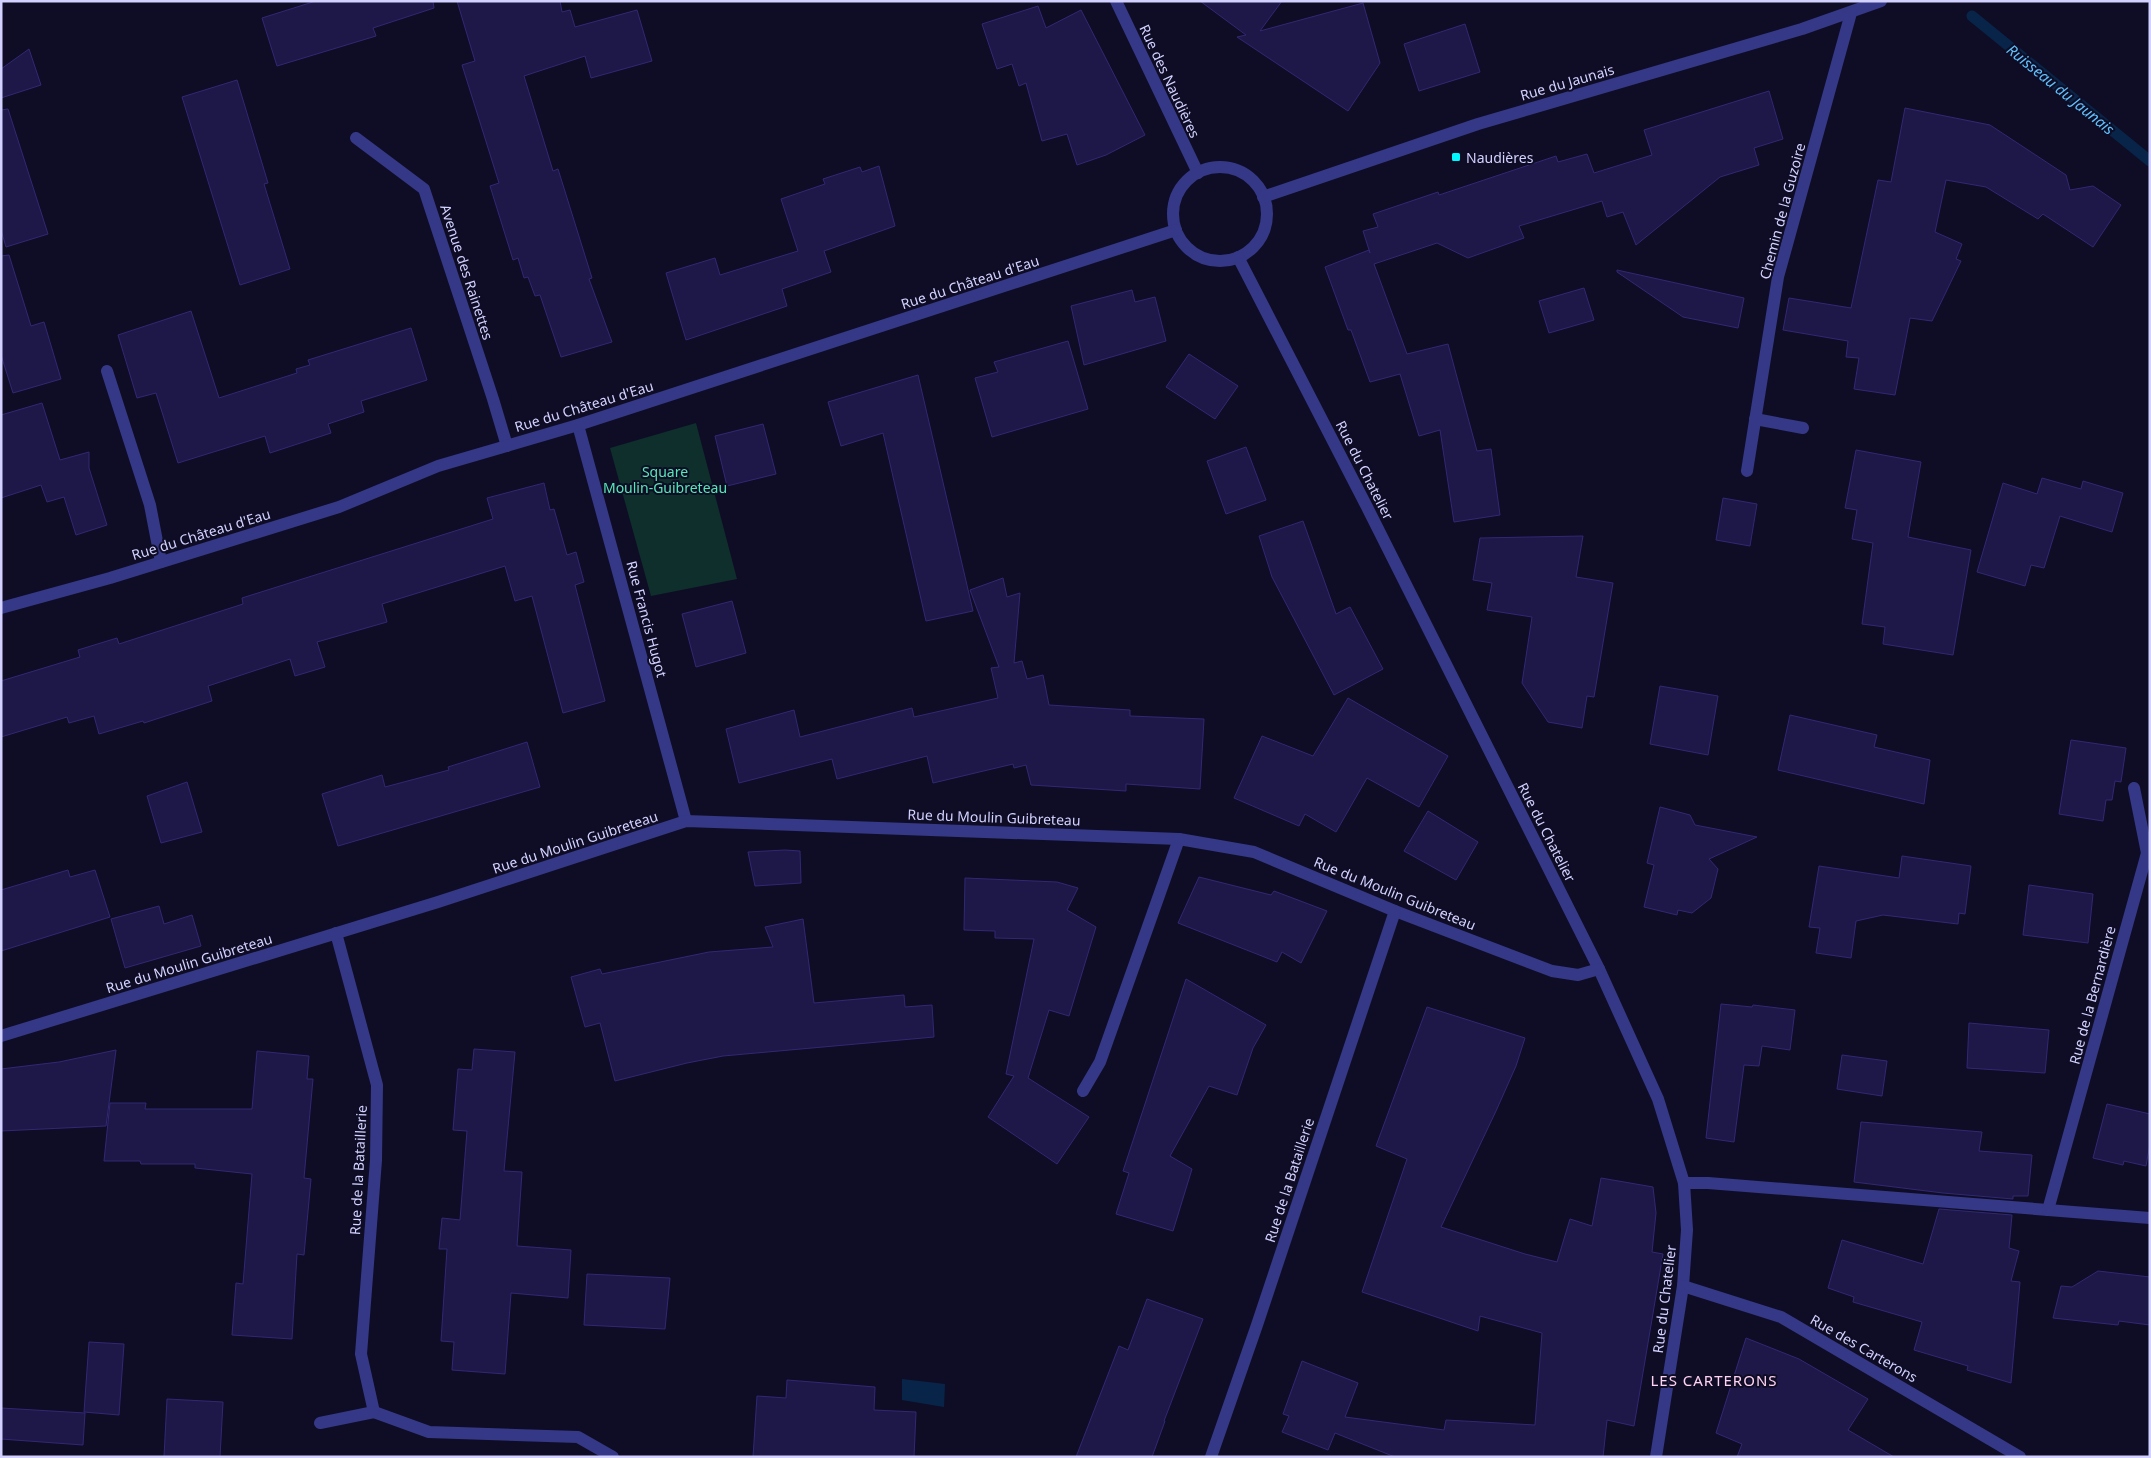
<svg xmlns="http://www.w3.org/2000/svg" width="2151" height="1458" font-family="'Noto Sans',sans-serif">
	<rect width="100%" height="100%" fill="#0f0d25"/>
	<polygon fill="#0f2f2c" points="696,423 737,579 651,596 610,448"/>
	<polygon fill="#082549" points="902,1379 945,1384 944,1407 902,1400"/>
	<g fill="none" stroke-linecap="round" stroke-linejoin="round">
		<polyline stroke="#082549" stroke-width="11" points="1972,16 2150,161"/>
	</g>
	<g fill="#1d1847" stroke="#312875">
		<polygon points="316,1 433,1 434,8 373,28 376,36 277,66 262,18"/>
		<polygon points="457,1 560,1 562,12 570,10 575,27 637,10 652,61 591,78 585,56 524,76 553,171 558,169 592,278 589,279 612,342 561,357 540,295 535,296 528,277 524,278 518,258 513,260 490,186 499,183 462,65 475,61"/>
		<polygon points="1200,1 1282,1 1260,31 1363,3 1380,63 1348,111 1237,37 1246,35"/>
		<polygon points="1038,6 1046,28 1081,10 1145,135 1106,155 1077,165 1067,134 1042,141 1026,83 1019,86 1012,64 997,69 982,24"/>
		<polygon points="1465,24 1480,72 1419,91 1404,44"/>
		<polygon points="29,49 41,85 1,98 1,69"/>
		<polygon points="237,80 268,183 264,184 290,269 240,285 182,97"/>
		<polygon points="1769,91 1783,139 1754,148 1759,165 1720,177 1636,245 1623,212 1607,217 1602,201 1519,226 1524,238 1468,258 1437,243 1374,264 1407,354 1448,344 1477,451 1491,449 1500,515 1454,522 1440,430 1419,436 1400,374 1370,382 1351,330 1348,330 1325,267 1369,250 1370,253 1363,231 1378,227 1373,214 1438,192 1439,195 1556,156 1558,162 1587,154 1594,173 1652,155 1644,130"/>
		<polygon points="1905,108 1990,125 2066,175 2070,190 2093,186 2121,205 2093,247 2043,214 2038,219 1986,187 1946,180 1935,232 1962,244 1956,259 1961,261 1932,321 1910,318 1895,395 1854,389 1859,358 1846,357 1848,341 1783,330 1789,298 1851,308 1878,180 1891,182"/>
		<polygon points="8,109 48,234 6,247 1,230 1,110"/>
		<polygon points="879,166 895,226 824,251 831,272 782,289 787,306 686,340 666,273 715,258 720,275 798,251 781,199 825,184 823,179 860,167 862,172"/>
		<polygon points="9,255 31,326 44,322 61,379 13,393 1,355 1,256"/>
		<polygon points="1617,270 1744,298 1738,328 1683,317 1617,272"/>
		<polygon points="1584,288 1594,320 1549,333 1539,301"/>
		<polygon points="1132,290 1135,302 1155,297 1166,341 1084,365 1071,306"/>
		<polygon points="191,311 219,398 297,373 296,369 310,365 308,360 411,328 427,380 361,401 364,412 328,424 331,433 270,453 265,436 178,463 156,393 137,398 118,335"/>
		<polygon points="1068,341 1088,409 992,437 975,378 998,372 994,362"/>
		<polygon points="1189,354 1238,386 1215,419 1166,387"/>
		<polygon points="918,375 973,611 926,621 883,433 841,446 828,402"/>
		<polygon points="42,403 60,460 89,452 89,468 107,525 76,535 64,497 47,502 41,485 1,498 1,415"/>
		<polygon points="763,424 776,474 727,486 715,436"/>
		<polygon points="1246,447 1266,500 1226,514 1207,461"/>
		<polygon points="1856,450 1921,462 1908,537 1971,550 1953,655 1883,644 1885,627 1862,624 1873,543 1852,539 1857,510 1845,508"/>
		<polygon points="2042,478 2081,489 2083,481 2123,493 2112,532 2060,516 2044,568 2031,565 2025,586 1977,572 2003,483 2037,494"/>
		<polygon points="544,483 550,510 554,509 567,555 576,552 584,582 575,585 605,701 563,713 532,596 515,601 505,566 382,604 387,622 317,642 325,667 295,676 290,659 208,686 212,701 144,723 143,721 99,734 94,716 69,723 67,717 1,737 1,681 80,657 78,650 117,638 119,644 243,604 242,598 493,519 487,498"/>
		<polygon points="1723,498 1757,504 1750,546 1716,540"/>
		<polygon points="1303,521 1336,614 1350,607 1383,669 1334,695 1272,577 1259,536"/>
		<polygon points="1583,536 1576,577 1613,583 1594,697 1587,696 1582,728 1548,722 1522,683 1532,617 1487,610 1492,583 1473,580 1480,538"/>
		<polygon points="1003,578 1007,597 1020,593 1014,663 1022,661 1027,679 1043,675 1049,705 1130,710 1130,716 1204,719 1200,789 1126,784 1126,791 1031,785 1026,765 1014,768 1013,764 933,783 927,756 837,779 832,759 739,783 726,729 794,710 800,737 912,708 914,717 998,698 991,668 999,667 970,590"/>
		<polygon points="732,601 746,653 696,667 682,614"/>
		<polygon points="1660,686 1718,696 1708,755 1650,744"/>
		<polygon points="1348,698 1448,756 1419,807 1367,778 1336,832 1305,814 1299,826 1234,798 1262,736 1313,756"/>
		<polygon points="1790,715 1877,735 1874,747 1930,760 1924,804 1778,770"/>
		<polygon points="2071,740 2126,748 2121,782 2115,781 2112,800 2106,800 2103,821 2059,814"/>
		<polygon points="527,742 540,787 338,846 322,794 382,775 385,787 449,770 448,767"/>
		<polygon points="187,782 202,832 161,843 147,796"/>
		<polygon points="1660,807 1690,815 1695,825 1757,837 1709,859 1718,869 1711,898 1692,913 1678,910 1677,915 1644,907 1654,865 1647,863"/>
		<polygon points="1428,811 1478,842 1456,880 1404,851"/>
		<polygon points="785,850 800,851 801,883 755,886 748,852"/>
		<polygon points="1902,856 1971,866 1965,914 1959,913 1958,924 1883,915 1856,921 1851,958 1816,953 1820,928 1809,927 1819,866 1899,878"/>
		<polygon points="68,870 70,877 95,870 110,917 1,951 1,890"/>
		<polygon points="1199,877 1271,895 1274,891 1327,911 1301,963 1282,952 1277,962 1178,923"/>
		<polygon points="965,878 1057,882 1078,888 1067,910 1096,927 1069,1016 1049,1010 1028,1078 1089,1117 1057,1164 988,1117 1014,1076 1006,1074 1034,939 995,938 995,931 964,930"/>
		<polygon points="2029,885 2093,894 2088,943 2023,935"/>
		<polygon points="159,906 164,924 192,915 201,946 125,968 111,919"/>
		<polygon points="803,919 814,1003 904,995 905,1007 932,1005 934,1037 723,1056 687,1063 615,1081 600,1023 585,1027 571,977 600,969 602,974 709,952 773,947 765,927"/>
		<polygon points="1186,979 1266,1025 1253,1048 1237,1095 1209,1086 1170,1156 1192,1169 1173,1231 1116,1214 1129,1173 1123,1171"/>
		<polygon points="1721,1004 1752,1007 1753,1005 1795,1010 1790,1050 1762,1046 1759,1066 1744,1065 1734,1142 1706,1138"/>
		<polygon points="1427,1007 1525,1038 1516,1066 1496,1111 1441,1227 1525,1254 1557,1262 1570,1219 1592,1226 1601,1178 1653,1187 1656,1213 1652,1252 1663,1254 1634,1426 1607,1420 1603,1457 1395,1457 1335,1433 1328,1450 1282,1432 1289,1416 1283,1414 1302,1361 1358,1383 1345,1417 1444,1430 1446,1420 1535,1425 1542,1333 1480,1316 1478,1331 1362,1292 1407,1159 1376,1146"/>
		<polygon points="1969,1023 2049,1030 2045,1073 1967,1068"/>
		<polygon points="474,1049 515,1052 504,1171 522,1172 517,1246 571,1250 568,1298 511,1293 505,1374 452,1370 454,1342 441,1341 447,1249 439,1249 442,1218 460,1220 467,1131 453,1130 458,1069 472,1070"/>
		<polygon points="116,1050 106,1126 1,1131 1,1069 59,1062"/>
		<polygon points="257,1051 309,1056 307,1079 313,1079 304,1178 311,1179 304,1255 297,1254 292,1339 232,1335 236,1283 243,1284 252,1174 195,1168 195,1164 141,1164 140,1161 104,1161 110,1103 146,1103 145,1109 252,1109"/>
		<polygon points="1842,1055 1887,1061 1882,1096 1837,1089"/>
		<polygon points="2107,1104 2150,1114 2150,1144 2146,1166 2124,1161 2123,1165 2093,1158"/>
		<polygon points="1861,1122 1982,1132 1979,1151 2032,1155 2028,1196 2013,1196 2013,1199 1943,1193 1854,1182"/>
		<polygon points="1939,1209 2012,1215 2009,1248 2019,1251 2011,1281 2020,1282 2011,1383 1967,1370 1968,1366 1914,1350 1922,1322 1853,1302 1854,1297 1828,1288 1842,1240 1923,1264"/>
		<polygon points="2098,1271 2150,1277 2150,1325 2119,1321 2118,1325 2053,1318 2061,1286 2072,1287"/>
		<polygon points="587,1274 670,1278 665,1329 584,1325"/>
		<polygon points="1147,1299 1203,1319 1164,1421 1165,1421 1152,1457 1076,1457 1119,1346 1128,1350"/>
		<polygon points="1746,1338 1799,1359 1868,1399 1848,1430 1894,1457 1737,1457 1742,1444 1716,1433"/>
		<polygon points="89,1342 124,1344 119,1415 84,1412"/>
		<polygon points="787,1380 875,1387 874,1410 916,1412 914,1457 753,1457 757,1396 786,1398"/>
		<polygon points="167,1399 223,1402 220,1457 164,1457"/>
		<polygon points="1,1408 85,1413 83,1445 1,1439"/>
	</g>
	<g fill="none" stroke-linecap="round" stroke-linejoin="round">
		<g stroke="#353887" stroke-width="12">
			<polyline points="1116,1 1198,173"/>
			<polyline points="356,138 424,189 493,399 507,446"/>
			<circle cx="1220" cy="214" r="47"/>
			<polyline points="1263,197 1478,124 1802,29 1881,1"/>
			<polyline points="1238,257 1367,507 1599,969 1658,1099 1684,1183 1687,1230 1683,1286 1656,1457"/>
			<polyline points="107,371 150,505 161,562"/>
			<polyline points="1755,419 1803,428"/>
			<polyline points="578,425 686,821"/>
			<polyline points="1747,471 1778,277 1851,13"/>
			<polyline points="1,608 110,578 339,507 438,466 578,425 1176,230"/>
			<polyline points="336,933 377,1085 376,1160 361,1354 374,1412 429,1432 578,1437 613,1457"/>
			<polyline points="1,1036 438,902 686,821 1179,839 1254,852 1395,911 1552,971 1578,975 1599,969"/>
			<polyline points="1083,1091 1100,1062 1179,839"/>
			<polyline points="1684,1183 1708,1183 2150,1218"/>
			<polyline points="2048,1210 2147,853 2134,788"/>
			<polyline points="1683,1286 1781,1317 2020,1457"/>
			<polyline points="320,1423 374,1412"/>
			<polyline points="1211,1457 1257,1325 1395,911"/>
		</g>
	</g>
	<rect fill="#00f7fc" stroke="#0f0d25" stroke-width="2" x="1451" y="152" width="10" height="10" rx="2.5"/>
	<g text-anchor="middle" dominant-baseline="central" stroke-width="4" stroke-linejoin="round" paint-order="stroke">
		<g font-size="14" fill="#d2d1ff" stroke="#0f0d25">
			<text transform="translate(1170 81) rotate(65)">Rue des Naudières</text>
			<text transform="translate(1567 82) rotate(-16)">Rue du Jaunais</text>
			<text transform="translate(1782 211) rotate(-75)">Chemin de la Guzoire</text>
			<text transform="translate(467 272) rotate(72)">Avenue des Rainettes</text>
			<text transform="translate(970 282) rotate(-18)">Rue du Château d'Eau</text>
			<text transform="translate(584 406) rotate(-17)">Rue du Château d'Eau</text>
			<text transform="translate(1365 470) rotate(63)">Rue du Chatelier</text>
			<text transform="translate(201 534) rotate(-17)">Rue du Château d'Eau</text>
			<text transform="translate(647 619) rotate(75)">Rue Francis Hugot</text>
			<text transform="translate(994 817) rotate(2)">Rue du Moulin Guibreteau</text>
			<text transform="translate(1547 832) rotate(63)">Rue du Chatelier</text>
			<text transform="translate(575 842) rotate(-18)">Rue du Moulin Guibreteau</text>
			<text transform="translate(1395 893) rotate(22)">Rue du Moulin Guibreteau</text>
			<text transform="translate(189 963) rotate(-17)">Rue du Moulin Guibreteau</text>
			<text transform="translate(2092 995) rotate(-75)">Rue de la Bernardière</text>
			<text transform="translate(358 1170) rotate(-87)">Rue de la Bataillerie</text>
			<text transform="translate(1289 1180) rotate(-72)">Rue de la Bataillerie</text>
			<text transform="translate(1664 1299) rotate(-83)">Rue du Chatelier</text>
			<text transform="translate(1864 1348) rotate(30)">Rue des Carterons</text>
		</g>
		<g font-size="14" fill="#d2d1ff" stroke="#0f0d25" text-anchor="start">
			<text x="1466" y="157">Naudières</text>
		</g>
		<g font-size="14" fill="#54e7b7" stroke="#0f0d25">
			<text x="665" y="471">Square<tspan x="665" dy="16">Moulin-Guibreteau</tspan></text>
		</g>
		<g font-size="15" font-style="italic" fill="#5fc2ff" stroke="#0f0d25">
			<text transform="translate(2061 89) rotate(39)">Ruisseau du Jaunais</text>
		</g>
		<g font-size="15" letter-spacing="1" fill="#ffd3f2" stroke="#0f0d25">
			<text x="1714" y="1380">LES CARTERONS</text>
		</g>
	</g>
	<rect width="2151" height="1458" fill="none" stroke="#d2d1ff" stroke-width="5"/>
</svg>
